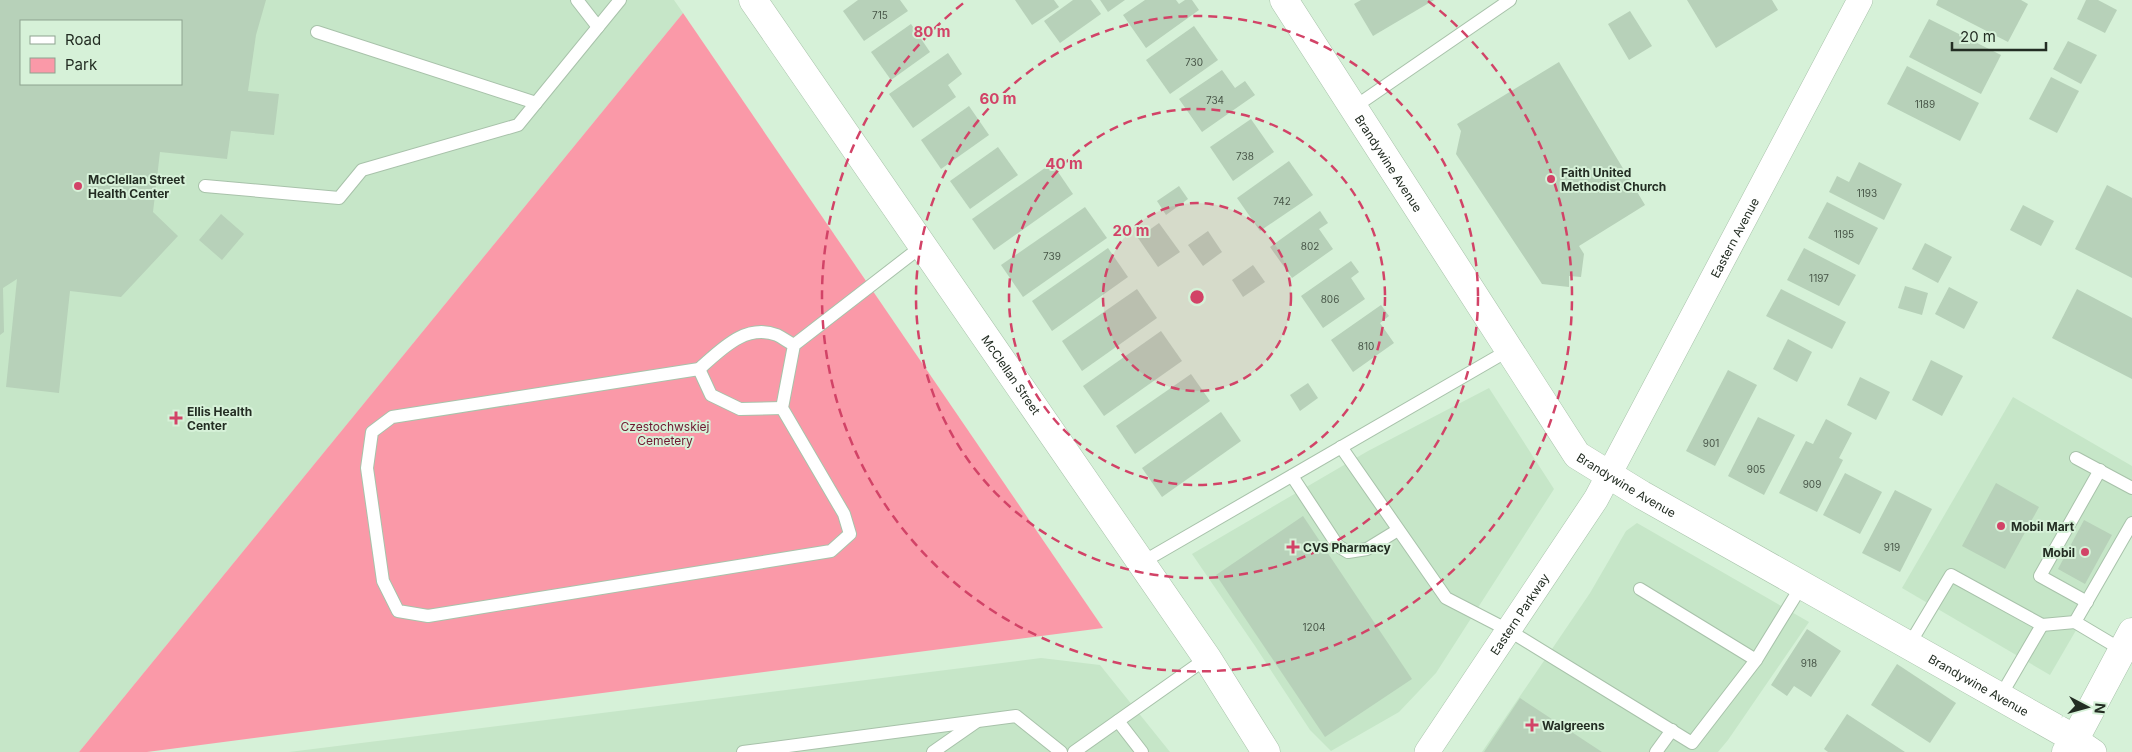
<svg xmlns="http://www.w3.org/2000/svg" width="2132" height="752" font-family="Inter,sans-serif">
	<rect width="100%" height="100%" fill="#d6f1d8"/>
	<g fill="#c6e6c8" fill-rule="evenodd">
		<path d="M 0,0 L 674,0 L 683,13 L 79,752 L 0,752 ZM 21,21 L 181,21 L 181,84 L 21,84 Z"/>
		<polygon points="1489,388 1554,489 1436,673 1399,712 1331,751 1310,730 1255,646 1192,554 1368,451"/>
		<polygon points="2013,397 2132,466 2132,534 2050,675 1902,588"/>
		<polygon points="1637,523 1809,622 1728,740 1718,752 1482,752 1590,593 1626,531"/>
		<polygon points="1041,658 1100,665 1170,752 289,752"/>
	</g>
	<polygon fill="#fa99a8" points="683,13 1103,628 147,752 79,752"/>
	<g fill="#b7d1b9" fill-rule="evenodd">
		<path d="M 0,0 L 266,0 L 256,35 L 248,91 L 279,94 L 274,135 L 231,131 L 227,159 L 160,152 L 153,212 L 178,236 L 121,297 L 70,291 L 59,393 L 6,387 L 17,279 L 3,288 L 4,332 L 0,335 ZM 21,21 L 181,21 L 181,84 L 21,84 Z"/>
		<polygon points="858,0 900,0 908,11 864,41 843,11"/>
		<polygon points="1015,0 1054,0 1059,7 1032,25"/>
		<polygon points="1073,0 1091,0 1101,14 1060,43 1044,21"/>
		<polygon points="1100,0 1125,0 1108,12"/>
		<polygon points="1145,0 1176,0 1179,4 1185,0 1192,0 1199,10 1146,48 1123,15"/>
		<polygon points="1361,0 1434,0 1373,36 1354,4"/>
		<polygon points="1687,0 1772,0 1778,10 1716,48"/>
		<polygon points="1938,0 2021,0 2028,4 2008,42 1936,5"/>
		<polygon points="2086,0 2098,0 2117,10 2105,33 2077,19"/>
		<polygon points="1630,11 1652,46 1629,60 1608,24"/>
		<polygon points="1929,19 2001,55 1981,94 1909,57"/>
		<polygon points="911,24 930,52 891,80 871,52"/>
		<polygon points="1194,26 1218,60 1170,94 1146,60"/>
		<polygon points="2068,41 2097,55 2081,84 2053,69"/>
		<polygon points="948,53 962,74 948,85 956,97 913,128 889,94"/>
		<polygon points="1559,62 1645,205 1579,246 1584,254 1581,277 1569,276 1569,287 1542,284 1456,154 1461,131 1457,124"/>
		<polygon points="1907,66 1979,103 1960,141 1887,104"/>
		<polygon points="1222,70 1235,88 1245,81 1255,95 1202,132 1179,99"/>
		<polygon points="2051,77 2079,91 2057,133 2029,119"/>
		<polygon points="969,106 989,135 941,169 921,140"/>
		<polygon points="1251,119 1274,152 1233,181 1210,147"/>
		<polygon points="998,147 1018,175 970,209 950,181"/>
		<polygon points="1289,161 1313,195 1260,231 1237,198"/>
		<polygon points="1859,162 1902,184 1884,220 1829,192 1837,176 1849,182"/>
		<polygon points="1052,163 1073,194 994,250 972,219"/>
		<polygon points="2107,185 2132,198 2132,278 2075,249"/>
		<polygon points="1179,186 1188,199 1166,215 1157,201"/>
		<polygon points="1827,202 1878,228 1859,265 1808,238"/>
		<polygon points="2023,205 2054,221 2041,246 2010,230"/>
		<polygon points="1085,207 1107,238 1023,297 1001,265"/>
		<polygon points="1320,211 1328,223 1319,229 1333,249 1292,278 1270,247"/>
		<polygon points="221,214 244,234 222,260 199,240"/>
		<polygon points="1159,223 1180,252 1158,267 1138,238"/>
		<polygon points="1208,231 1222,252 1203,266 1188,245"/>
		<polygon points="1925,243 1952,257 1938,283 1912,269"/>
		<polygon points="1108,248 1128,277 1052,331 1032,301"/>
		<polygon points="1804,248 1856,275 1839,306 1787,280"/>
		<polygon points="1351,261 1359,272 1351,278 1365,299 1323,328 1301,296"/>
		<polygon points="1253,265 1265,282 1243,297 1232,280"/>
		<polygon points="1905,286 1928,293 1922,315 1898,308"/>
		<polygon points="1949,287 1978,302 1964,329 1935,314"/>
		<polygon points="1137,289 1157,318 1082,371 1062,341"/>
		<polygon points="1781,289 1846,322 1832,349 1766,316"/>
		<polygon points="2077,289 2132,318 2132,379 2052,338"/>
		<polygon points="1381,305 1389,316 1380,323 1394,343 1353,372 1331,340"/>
		<polygon points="1161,331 1182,361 1104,416 1083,386"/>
		<polygon points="1788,339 1812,352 1797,382 1773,369"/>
		<polygon points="1931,360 1963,376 1942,416 1912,400"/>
		<polygon points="1728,370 1757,385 1715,466 1686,451"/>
		<polygon points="1191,374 1210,401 1135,454 1116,426"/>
		<polygon points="1860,377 1890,392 1876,420 1847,405"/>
		<polygon points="1308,383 1318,398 1300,411 1290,395"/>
		<polygon points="1221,412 1241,441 1162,497 1142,468"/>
		<polygon points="1758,417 1795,435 1764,495 1728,476"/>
		<polygon points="1826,419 1852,433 1839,458 1843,460 1817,512 1779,493 1806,441 1813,444"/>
		<polygon points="1845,473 1882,492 1860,534 1823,515"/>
		<polygon points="1996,483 2039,507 2005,569 1962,546"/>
		<polygon points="1895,490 1932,509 1900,572 1862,553"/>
		<polygon points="1303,516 1412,679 1325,737 1216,575"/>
		<polygon points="2084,520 2112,535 2085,584 2058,569"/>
		<polygon points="1807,629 1841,651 1811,697 1794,686 1787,696 1771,685"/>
		<polygon points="1897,664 1956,703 1930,743 1871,705"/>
		<polygon points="1520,698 1602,752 1484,752"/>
		<polygon points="1847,714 1905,752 1828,752 1824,749"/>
	</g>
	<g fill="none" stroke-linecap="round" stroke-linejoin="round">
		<g stroke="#a8c2aa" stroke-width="14">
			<g id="service">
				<polyline points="577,0 598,27"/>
				<polyline points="317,32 536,103"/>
				<polyline points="1353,108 1510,0"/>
				<polyline points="205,186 339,198 362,170 518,125 620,0"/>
				<path d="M 794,345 C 788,342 783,338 777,335 C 745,323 721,350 699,369 L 392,417 L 372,432 L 367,468 L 383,581 L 398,611 L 428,616 L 831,551 L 850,534 L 844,514 L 782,408 L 794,345 L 922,246"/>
				<polyline points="699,369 711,395 740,409 782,408"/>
				<polyline points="1341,447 1446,598 1508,630 1692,743 1756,660 1802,585"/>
				<polyline points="2076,458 2132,488"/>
				<polyline points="1292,476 1338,546 1348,552 1367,549 1398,530"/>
				<polyline points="1141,563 1509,350"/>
				<polyline points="1640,589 1756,660"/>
				<polyline points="2087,602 2040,576 2100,470"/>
				<polyline points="2042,625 2075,622"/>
				<polyline points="1909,645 1951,575 2042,625 2000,697"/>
				<polyline points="2122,650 2075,622 2132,523"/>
				<polyline points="1118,721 1142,752"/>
				<polyline points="743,752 1016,716 1061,752"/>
				<polyline points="933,752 976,722"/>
				<polyline points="1074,752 1207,658"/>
				<polyline points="1656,752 1672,730"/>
			</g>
		</g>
		<g stroke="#a8c2aa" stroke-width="26">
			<g id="minor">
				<polyline points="2075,739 2094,752"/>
				<path id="s1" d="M 1427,752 L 1596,499 L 1860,0"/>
			</g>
		</g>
		<g stroke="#a8c2aa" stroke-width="29">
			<g id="tertiary">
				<path id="s2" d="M 753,0 L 1207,658 L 1266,752"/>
			</g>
		</g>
		<g stroke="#a8c2aa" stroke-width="29">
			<g id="secondary">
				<path id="s3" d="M 1284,0 L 1577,455 L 1642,495 L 2075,739"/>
				<polyline points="2066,752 2075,739 2132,632"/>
			</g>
		</g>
		<use href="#service" stroke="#fff" stroke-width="12"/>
		<use href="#minor" stroke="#fff" stroke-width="25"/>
		<use href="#tertiary" stroke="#fff" stroke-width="28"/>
		<use href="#secondary" stroke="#fff" stroke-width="28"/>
	</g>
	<circle cx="1197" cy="297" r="94" fill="#d24367" fill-opacity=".12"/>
	<g fill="none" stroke="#d24367" stroke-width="2.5" stroke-dasharray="9 6">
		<circle cx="1197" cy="297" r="94"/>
		<circle cx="1197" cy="297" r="188"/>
		<circle cx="1197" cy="297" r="281"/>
		<path d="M1428 1A375 375 0 1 1 966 1"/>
	</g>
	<g fill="#d24367" stroke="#d6f1d8" stroke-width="2">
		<circle cx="1551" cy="179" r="5"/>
		<circle cx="78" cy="186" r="5"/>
		<path d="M173.5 410.5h5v5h5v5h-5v5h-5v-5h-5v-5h5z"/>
		<circle cx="2001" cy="526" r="5"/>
		<path d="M1290.5 539.5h5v5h5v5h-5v5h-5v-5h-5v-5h5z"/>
		<circle cx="2085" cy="552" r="5"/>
		<path d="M1529.5 717.5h5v5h5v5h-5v5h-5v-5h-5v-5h5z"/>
	</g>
	<g text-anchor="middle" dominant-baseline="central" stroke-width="4" stroke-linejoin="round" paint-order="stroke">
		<g font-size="10" fill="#485648">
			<text x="880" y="15">715</text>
			<text x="1194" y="62">730</text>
			<text x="1215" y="100">734</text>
			<text x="1925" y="104">1189</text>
			<text x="1245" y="156">738</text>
			<text x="1867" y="193">1193</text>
			<text x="1282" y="201">742</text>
			<text x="1844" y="234">1195</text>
			<text x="1310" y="246">802</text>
			<text x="1052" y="256">739</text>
			<text x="1819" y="278">1197</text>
			<text x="1330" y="299">806</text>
			<text x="1366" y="346">810</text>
			<text x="1711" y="443">901</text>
			<text x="1756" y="469">905</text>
			<text x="1812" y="484">909</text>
			<text x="1892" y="547">919</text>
			<text x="1314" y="627">1204</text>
			<text x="1809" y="663">918</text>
		</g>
		<g font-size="12" fill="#232d23" stroke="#d6f1d8">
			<text stroke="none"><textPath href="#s3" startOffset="194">Brandywine Avenue</textPath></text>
			<text stroke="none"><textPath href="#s1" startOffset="600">Eastern Avenue</textPath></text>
			<text stroke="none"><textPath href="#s2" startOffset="455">McClellan Street</textPath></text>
			<text stroke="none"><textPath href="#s3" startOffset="599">Brandywine Avenue</textPath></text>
			<text stroke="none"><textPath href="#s1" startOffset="166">Eastern Parkway</textPath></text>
			<text stroke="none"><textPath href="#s3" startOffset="1004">Brandywine Avenue</textPath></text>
		</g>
		<g font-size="12" font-weight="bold" fill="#232d23" stroke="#d6f1d8" text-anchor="start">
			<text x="1561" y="172">Faith United<tspan x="1561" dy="14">Methodist Church</tspan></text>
			<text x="88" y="179">McClellan Street<tspan x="88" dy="14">Health Center</tspan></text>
			<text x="187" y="411">Ellis Health<tspan x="187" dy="14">Center</tspan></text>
			<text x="2011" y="526">Mobil Mart</text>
			<text x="1303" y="547">CVS Pharmacy</text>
			<text x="2075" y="552" text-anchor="end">Mobil</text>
			<text x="1542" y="725">Walgreens</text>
		</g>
		<g font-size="12" fill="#6e1830" stroke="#d6f1d8">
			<text x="665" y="426">Czestochwskiej<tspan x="665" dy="14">Cemetery</tspan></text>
		</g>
	</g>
	<circle cx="1197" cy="297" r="8" fill="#d24367" stroke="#d6f1d8" stroke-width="2.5"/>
	<g font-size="15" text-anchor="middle" font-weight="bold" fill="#d24367" stroke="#d6f1d8" stroke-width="4" stroke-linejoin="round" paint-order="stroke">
		<text x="932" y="37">80 m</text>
		<text x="998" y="104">60 m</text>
		<text x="1064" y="169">40 m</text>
		<text x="1131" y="236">20 m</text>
	</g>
	<rect x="20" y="20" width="162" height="65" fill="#d6f1d8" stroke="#8ea390"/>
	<rect x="30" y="36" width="25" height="8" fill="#ffffff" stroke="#8ea390"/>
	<text x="65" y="45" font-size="15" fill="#232d23">Road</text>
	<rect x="30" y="58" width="25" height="15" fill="#fa99a8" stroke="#8ea390"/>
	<text x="65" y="70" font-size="15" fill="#232d23">Park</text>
	<g transform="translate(2087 707) rotate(96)" stroke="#d6f1d8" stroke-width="4" paint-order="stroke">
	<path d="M0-4L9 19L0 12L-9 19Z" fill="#232d23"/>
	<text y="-8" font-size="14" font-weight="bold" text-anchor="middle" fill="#232d23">N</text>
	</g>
	<path d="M1952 42v8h94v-8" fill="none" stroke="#232d23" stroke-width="2.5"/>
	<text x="1960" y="42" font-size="15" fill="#232d23" stroke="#d6f1d8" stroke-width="4" paint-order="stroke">20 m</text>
</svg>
